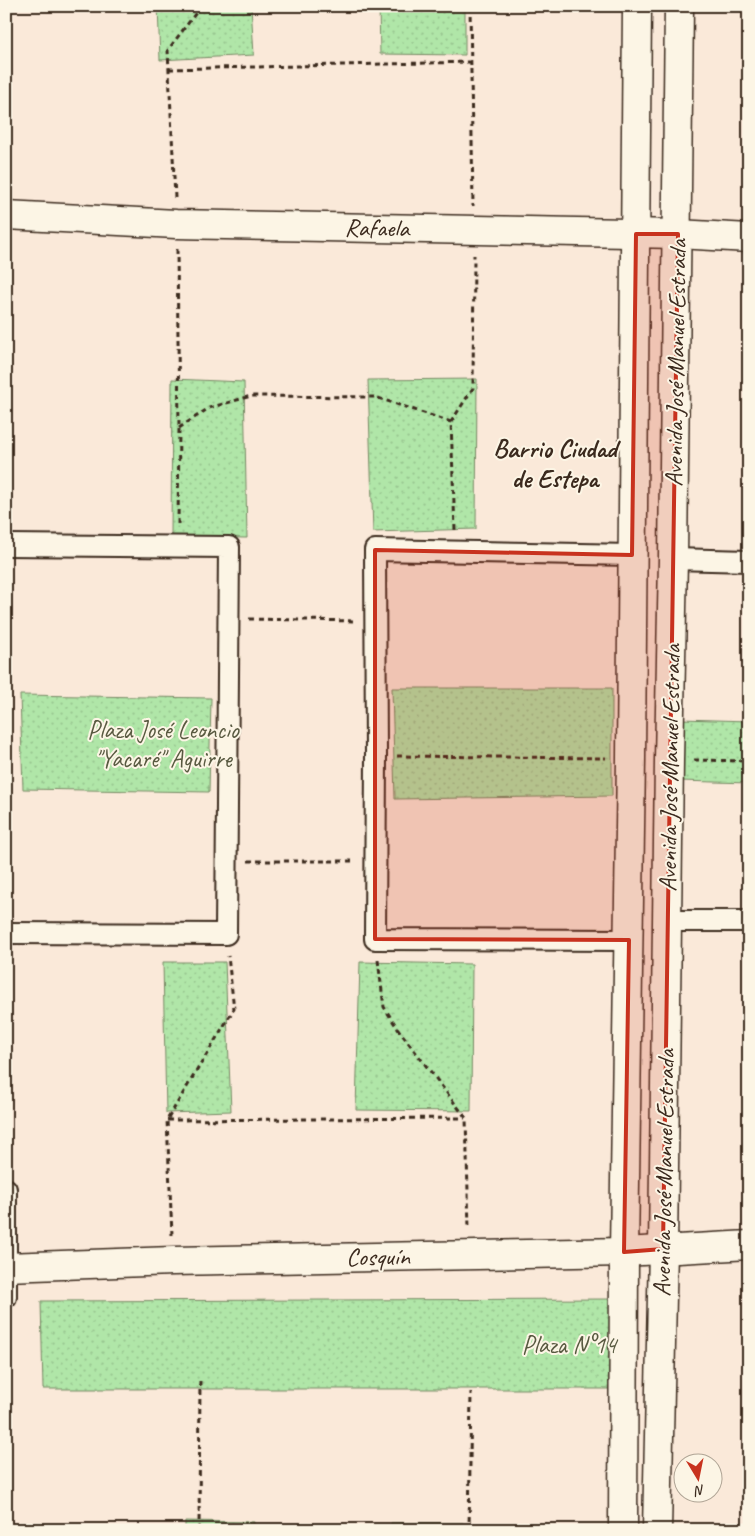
<svg xmlns="http://www.w3.org/2000/svg" width="755" height="1536" font-family="Caveat,sans-serif">
	<defs>
		<pattern id="park-dots" width="8" height="8" patternUnits="userSpaceOnUse" patternTransform="scale(1.25)"><rect width="8" height="8" fill="#b0e6a8"/><path d="M2 2h.1M6 6h.1" fill="none" stroke="#98c590" stroke-width="1.8" stroke-linecap="round"/></pattern>
	</defs>
	<rect width="100%" height="100%" fill="#fae9d9"/>
	<filter id="ink" filterUnits="userSpaceOnUse"><feTurbulence type="fractalNoise" baseFrequency=".02" numOctaves="2"/><feDisplacementMap in="SourceGraphic" scale="10" xChannelSelector="R" yChannelSelector="G"/><feConvolveMatrix kernelMatrix="1 2 1 2 8 2 1 2 1" color-interpolation-filters="sRGB"/></filter>
	<g filter="url(#ink)">
		<g fill="url(#park-dots)" stroke="#768863">
			<polygon points="158,6 251,6 254,55 160,60"/>
			<polygon points="379,6 465,6 465,55 380,54"/>
			<polygon points="172,379 244,382 247,538 171,537"/>
			<polygon points="477,379 476,529 373,532 368,380"/>
			<polygon points="392,688 612,688 612,796 395,799"/>
			<polygon points="20,695 211,698 209,792 23,789"/>
			<polygon points="681,719 749,721 749,783 680,781"/>
			<polygon points="163,962 225,962 231,1111 166,1113"/>
			<polygon points="360,962 472,964 471,1111 356,1110"/>
			<polygon points="614,1299 613,1389 43,1389 41,1301"/>
			<polygon points="185,1521 254,1522 254,1530 185,1530"/>
			<polygon points="391,1523 463,1523 464,1530 391,1530"/>
		</g>
		<g fill="none" stroke-linecap="round" stroke-linejoin="round">
			<g stroke="#3b2a1e" stroke-width="24">
				<g id="street">
					<polyline points="6,545 229,547 226,934 6,933"/>
					<polyline points="673,559 749,561"/>
					<polyline points="668,921 749,921"/>
					<polyline points="629,940 375,939 376,756 375,550 632,555"/>
					<polyline points="6,1189 6,1297"/>
				</g>
			</g>
			<g stroke="#3b2a1e" stroke-width="31">
				<g id="secondary">
					<polyline points="6,215 176,224 678,234 749,238"/>
					<polyline points="6,1267 173,1261 624,1252 749,1245"/>
					<polyline points="623,1530 624,1252 631,758 637,6"/>
					<polyline points="657,1530 663,1249 669,760 673,559 679,6"/>
				</g>
			</g>
			<g stroke="#3b2a1e" stroke-width="3" stroke-dasharray="5 4" stroke-linecap="butt">
				<polyline points="470,6 473,206"/>
				<polyline points="169,69 471,62"/>
				<polyline points="175,198 168,50 201,6"/>
				<polyline points="177,249 179,428 178,526"/>
				<polyline points="179,428 209,408 251,396 375,397 451,422"/>
				<polyline points="455,530 451,422 473,388 474,255"/>
				<polyline points="249,619 355,621"/>
				<polyline points="397,756 606,758"/>
				<polyline points="694,760 749,761"/>
				<polyline points="248,861 355,861"/>
				<polyline points="378,960 384,1007 398,1029 466,1118 469,1229"/>
				<polyline points="167,1120 465,1118"/>
				<polyline points="172,1235 167,1120 234,1009 228,956"/>
				<polyline points="199,1530 200,1377"/>
				<polyline points="469,1530 471,1392"/>
			</g>
			<use href="#street" stroke="#fcf5e5" stroke-width="20"/>
			<use href="#secondary" stroke="#fcf5e5" stroke-width="28"/>
		</g>
	</g>
	<path fill="#c8321e" fill-opacity="0.2" stroke="#c8321e" stroke-width="4" stroke-linejoin="round" d="M 636,234 L 678,234 L 663,1249 L 624,1252 L 629,940 L 375,939 L 375,550 L 632,555 Z"/>
	<g text-anchor="middle" dominant-baseline="central" stroke-width="4" stroke-linejoin="round" paint-order="stroke">
		<g font-size="25" fill="#3b2a1e" stroke="#fcf5e5">
			<text transform="translate(377 228) rotate(1)">Rafaela</text>
			<text transform="translate(676 363) rotate(-89)">Avenida José Manuel Estrada</text>
			<text transform="translate(670 768) rotate(-89)">Avenida José Manuel Estrada</text>
			<text transform="translate(664 1173) rotate(-89)">Avenida José Manuel Estrada</text>
			<text transform="translate(378 1257) rotate(-1)">Cosquín</text>
		</g>
		<g font-size="25" fill="#585940" stroke="#fcf5e5">
			<text x="163" y="730">Plaza José Leoncio<tspan x="163" dy="29">"Yacaré" Aguirre</tspan></text>
			<text x="569" y="1345">Plaza N°14</text>
		</g>
		<g font-size="26" font-weight="bold" fill="#3b2a1e" stroke="#fcf5e5">
			<text x="555" y="448">Barrio Ciudad<tspan x="555" dy="30">de Estepa</tspan></text>
		</g>
	</g>
	<rect width="755" height="1536" fill="none" stroke="#fcf5e5" stroke-width="25"/>
	<rect x="12" y="12" width="730" height="1511" fill="none" stroke="#3b2a1e" stroke-width="2" filter="url(#ink)"/>
	<g transform="translate(698 1478) rotate(170)"><circle r="24" fill="#fcf5e5" stroke="#afa495"/>
	<path d="M0-4L9 19L0 12L-9 19Z" fill="#c8321e"/>
	<text y="-8" font-size="14" font-weight="bold" text-anchor="middle" fill="#3b2a1e">N</text>
	</g>
</svg>
